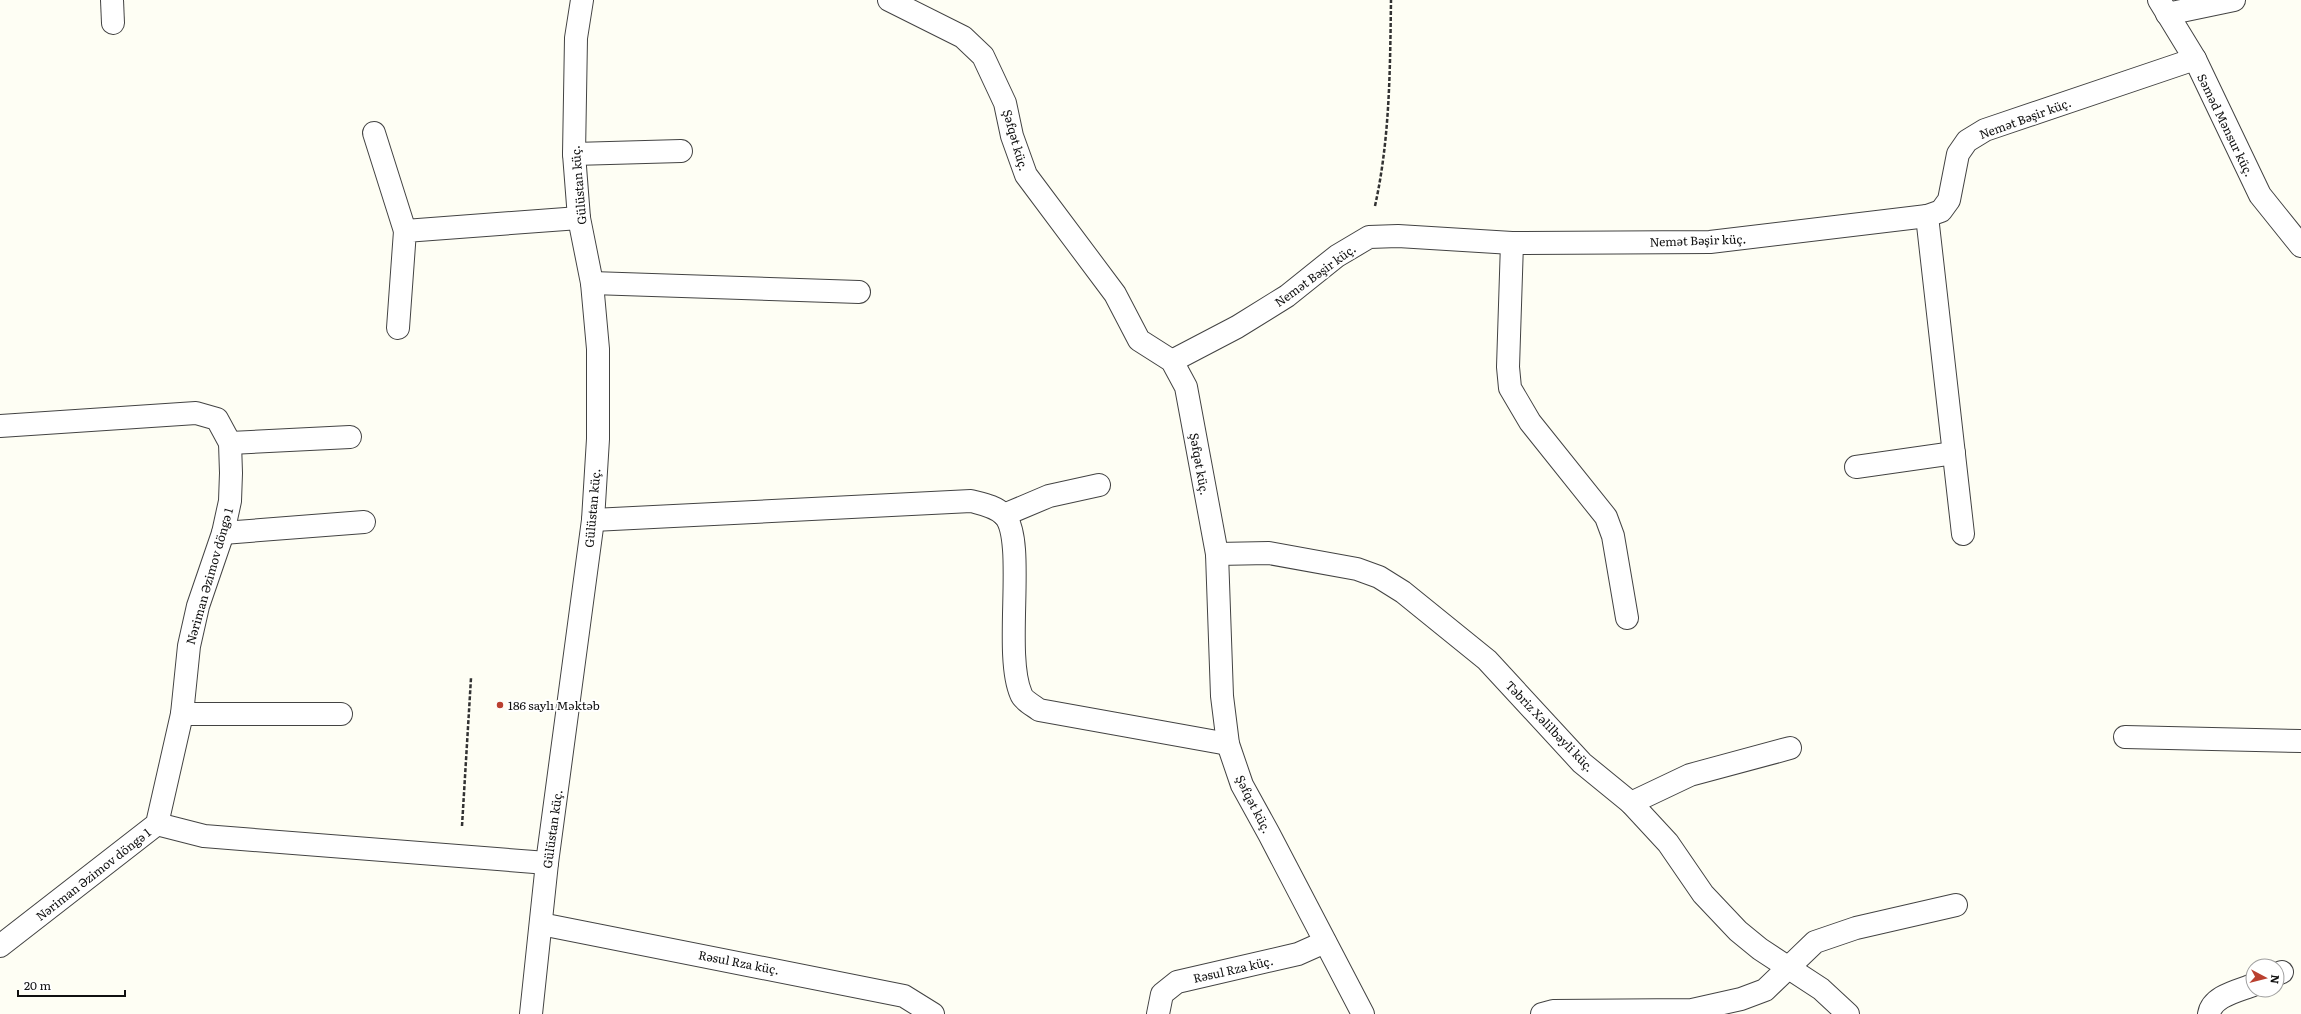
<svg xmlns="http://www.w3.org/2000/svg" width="2301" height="1014" font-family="Literata,serif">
	<rect width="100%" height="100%" fill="#fefef4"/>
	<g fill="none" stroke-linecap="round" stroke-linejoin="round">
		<g stroke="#434343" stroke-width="24">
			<g id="street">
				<polyline points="112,0 113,23"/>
				<polyline points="889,0 963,37 983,56 1005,103 1012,136 1026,175 1115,294 1139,340 1172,361 1186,387 1217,554 1222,696 1228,744 1242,785 1269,834 1363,1014"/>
				<polyline points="2159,0 2195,59 2260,195 2301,246"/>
				<polyline points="2167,14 2234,0"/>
				<polyline points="374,133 405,231"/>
				<polyline points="574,154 681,151"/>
				<polyline points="1927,216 1963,534"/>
				<polyline points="1512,243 1508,367 1510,388 1530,422 1606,517 1613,536 1627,618"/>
				<polyline points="592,283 859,292"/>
				<polyline points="398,328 405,231 579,218"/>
				<polyline points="1172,361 1237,327 1287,296 1337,256 1369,237 1398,236 1512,243 1710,242 1927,216 1941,211 1949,200 1958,154 1967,141 1985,130 2195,59"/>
				<polyline points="0,426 196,413 217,419 230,443 231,473 230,501 223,533 198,606 189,646 182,714 157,824 0,946"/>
				<polyline points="230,443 350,437"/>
				<polyline points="1856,467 1954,453"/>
				<polyline points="1004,515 1049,496 1099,485"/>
				<path d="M 593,520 L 971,501 C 982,504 995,506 1004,515 C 1027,539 1003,653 1021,694 C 1023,700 1034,706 1039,710 L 1228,744"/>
				<polyline points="223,533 364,522"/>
				<polyline points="1217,554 1269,553 1357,569 1379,577 1403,592 1487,660 1582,763 1631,803 1668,843 1703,894 1738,931 1760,949 1821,989 1848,1014"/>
				<polyline points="182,714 341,714"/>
				<polyline points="2125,737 2301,741"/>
				<polyline points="1631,803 1690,775 1790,748"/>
				<polyline points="157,824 204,836 547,863"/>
				<polyline points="541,924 904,996 933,1014"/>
				<polyline points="2277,974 2282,972"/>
				<polyline points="531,1014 547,863 593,520 598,439 598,349 592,283 579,218 574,154 576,38 582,0"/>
				<polyline points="1158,1014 1162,994 1177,982 1298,954 1325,942"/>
				<polyline points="1542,1014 1553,1011 1692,1010 1741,999 1765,990 1815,942 1856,928 1956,905"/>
				<path d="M 2209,1014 C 2212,996 2238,991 2253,985"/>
			</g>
		</g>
		<g stroke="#323232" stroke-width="2.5" stroke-dasharray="4 2" stroke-linecap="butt">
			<path d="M 1375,206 C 1390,138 1390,70 1391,0"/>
			<polyline points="462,826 471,678"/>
		</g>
		<use href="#street" stroke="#fff" stroke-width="22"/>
	</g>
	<circle fill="#ba402f" stroke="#fff" stroke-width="1.5" cx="500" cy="705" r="4"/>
	<g text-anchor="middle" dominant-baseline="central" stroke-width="4" stroke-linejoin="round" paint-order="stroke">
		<g font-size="12" fill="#101010" stroke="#fff">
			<text transform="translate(2025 118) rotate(-20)">Nemət Bəşir küç.</text>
			<text transform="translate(2226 125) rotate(64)">Səməd Mənsur küç.</text>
			<text transform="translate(1016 140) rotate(74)">Şəfqət küç.</text>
			<text transform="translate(578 185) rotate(-95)">Gülüstan küç.</text>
			<text transform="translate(1698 240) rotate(-2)">Nemət Bəşir küç.</text>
			<text transform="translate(1315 275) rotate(-36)">Nemət Bəşir küç.</text>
			<text transform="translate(1200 464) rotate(80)">Şəfqət küç.</text>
			<text transform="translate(592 508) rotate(-85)">Gülüstan küç.</text>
			<text transform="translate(209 576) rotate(-74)">Nəriman Əzimov döngə 1</text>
			<text transform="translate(1550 726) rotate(46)">Təbriz Xəlilbəyli küç.</text>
			<text transform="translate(1254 804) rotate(63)">Şəfqət küç.</text>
			<text transform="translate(552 829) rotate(-82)">Gülüstan küç.</text>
			<text transform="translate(93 874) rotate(-38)">Nəriman Əzimov döngə 1</text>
			<text transform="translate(739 962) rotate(11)">Rəsul Rza küç.</text>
			<text transform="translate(1233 969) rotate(-13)">Rəsul Rza küç.</text>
		</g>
		<g font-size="12" fill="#101010" stroke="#fff" text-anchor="start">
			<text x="508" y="705">186 saylı Məktəb</text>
		</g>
	</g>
	<g transform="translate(2265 978) rotate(97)"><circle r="19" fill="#ffffff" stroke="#9f9f9f"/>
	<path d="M0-3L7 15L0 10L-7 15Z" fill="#ba402f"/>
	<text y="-6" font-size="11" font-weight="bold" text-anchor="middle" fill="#101010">N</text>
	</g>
	<path d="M18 990v6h107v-6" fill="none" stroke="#101010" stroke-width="2"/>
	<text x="24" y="990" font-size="12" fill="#101010" stroke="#ffffff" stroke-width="3" paint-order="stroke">20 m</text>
</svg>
